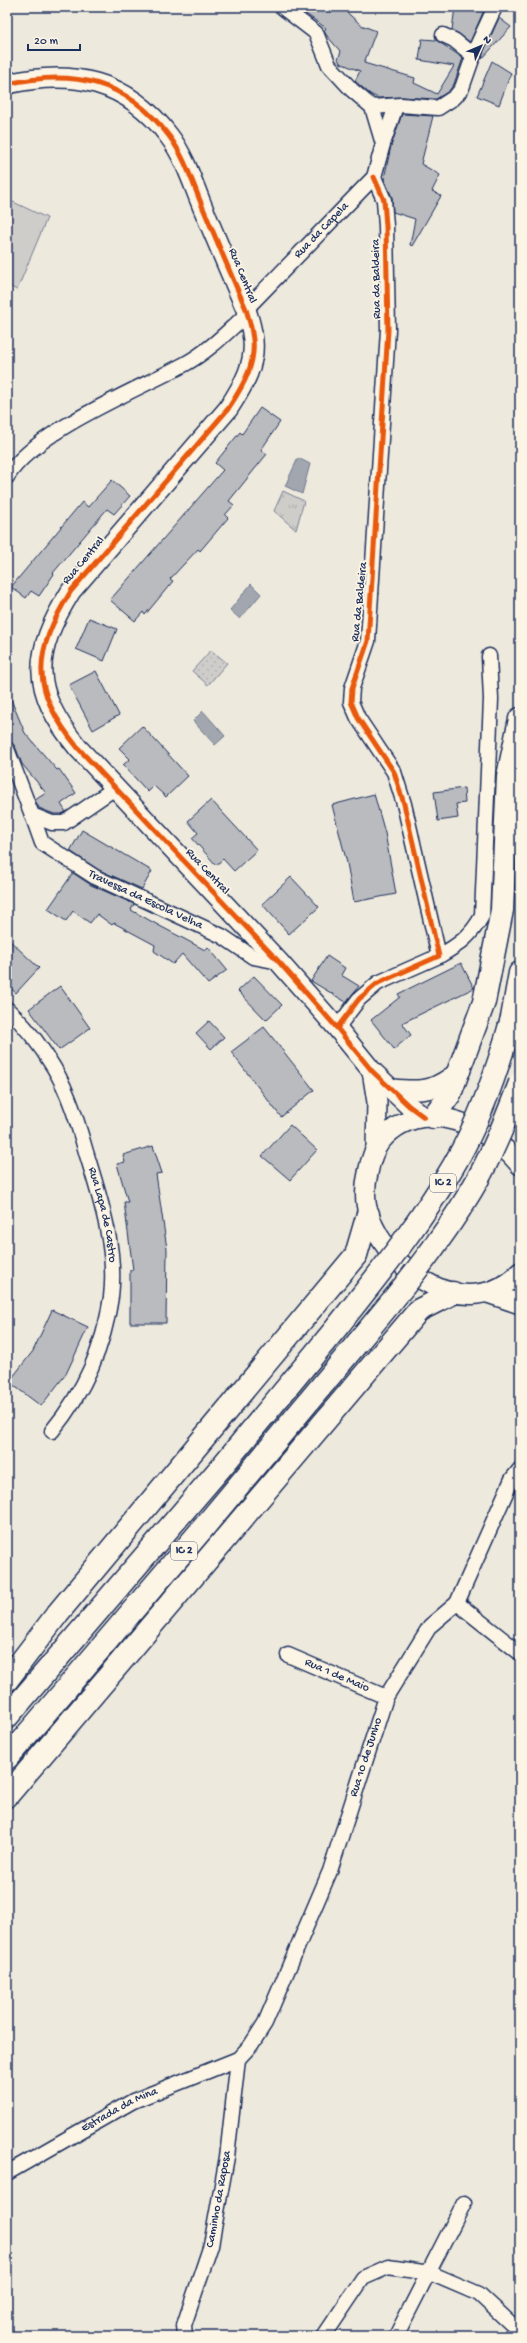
<svg xmlns="http://www.w3.org/2000/svg" width="527" height="2343" font-family="'Gochi Hand',sans-serif">
	<defs>
		<pattern id="grass-tufts" width="24" height="20" patternUnits="userSpaceOnUse"><rect width="24" height="20" fill="#cfcdca"/><path d="M3 7l-1-3M5 7V3M7 7l1-3M15 17l-1-3M17 17v-4M19 17l1-3" fill="none" stroke="#b1b0b0"/></pattern>
		<pattern id="park-dots" width="8" height="8" patternUnits="userSpaceOnUse"><rect width="8" height="8" fill="#cfcdca"/><path d="M2 2h.1M6 6h.1" fill="none" stroke="#b1b0b0" stroke-width="1.8" stroke-linecap="round"/></pattern>
	</defs>
	<rect width="100%" height="100%" fill="#eee9dd"/>
	<filter id="ink" filterUnits="userSpaceOnUse"><feTurbulence type="fractalNoise" baseFrequency=".025" numOctaves="2"/><feDisplacementMap in="SourceGraphic" scale="8" xChannelSelector="R" yChannelSelector="G"/><feConvolveMatrix kernelMatrix="1 2 1 2 8 2 1 2 1" color-interpolation-filters="sRGB"/></filter>
	<g filter="url(#ink)">
		<polygon fill="url(#grass-tufts)" stroke="#757e94" points="283,491 304,501 296,530 274,511"/>
		<polygon fill="url(#park-dots)" stroke="#757e94" points="211,650 227,663 208,685 192,671"/>
		<polygon fill="#cfcdca" stroke="#757e94" points="7,199 47,218 17,290 7,285"/>
		<g fill="#a2a7af" stroke="#6c778f">
			<polygon points="298,458 310,464 302,494 285,486"/>
			<polygon points="251,584 261,594 240,619 230,610"/>
			<polygon points="203,711 225,736 215,745 193,721"/>
		</g>
		<g fill="#babbbe" stroke="#1b2f5e">
			<polygon points="296,7 341,7 361,25 376,31 364,63 415,78 414,83 437,94 454,66 419,60 422,39 436,40 463,58 454,84 449,91 436,99 402,97 378,98 370,94 355,81 360,71 340,63 338,59 341,52 327,36 324,31 326,28"/>
			<polygon points="455,7 485,8 470,42 452,30"/>
			<polygon points="499,18 511,27 482,59 484,51"/>
			<polygon points="492,61 511,73 499,105 477,96"/>
			<polygon points="402,114 433,116 421,164 440,175 432,191 441,196 412,246 410,245 415,219 393,212 392,197 384,179 391,146"/>
			<polygon points="260,408 280,422 261,450 267,454 229,501 234,505 225,515 228,518 200,551 198,549 170,579 173,581 145,615 143,612 135,621 110,600 223,470 215,463 240,432 242,434"/>
			<polygon points="112,480 130,496 114,514 107,509 53,573 54,574 39,596 31,591 26,598 11,587 82,502 88,507"/>
			<polygon points="89,618 117,629 104,661 76,649"/>
			<polygon points="96,671 119,715 93,730 69,685"/>
			<polygon points="7,690 25,733 57,770 59,769 76,793 61,804 66,812 61,814 54,814 39,808 35,800 46,793 22,764 15,746 10,741 7,732"/>
			<polygon points="142,726 188,776 166,797 154,786 148,792 123,765 130,759 119,748"/>
			<polygon points="464,788 465,803 456,804 458,818 438,821 434,792"/>
			<polygon points="374,794 385,833 396,894 354,902 347,863 332,805"/>
			<polygon points="211,800 257,850 234,871 223,859 216,865 192,838 198,833 188,821"/>
			<polygon points="82,830 152,871 142,889 99,870 70,851"/>
			<polygon points="73,873 91,885 134,904 131,910 158,925 205,950 208,947 227,970 208,984 182,954 173,964 154,951 155,945 114,923 112,925 97,914 90,923 73,911 66,921 48,909"/>
			<polygon points="291,877 319,907 289,934 262,904"/>
			<polygon points="7,938 39,968 16,993 7,985"/>
			<polygon points="327,956 345,968 341,975 359,986 346,1002 311,981"/>
			<polygon points="461,963 474,988 402,1023 411,1035 394,1049 371,1020 400,997 398,994"/>
			<polygon points="254,976 282,1005 266,1020 238,991"/>
			<polygon points="60,986 90,1028 59,1050 29,1009"/>
			<polygon points="209,1021 224,1037 211,1049 196,1033"/>
			<polygon points="264,1027 314,1090 281,1117 231,1052"/>
			<polygon points="290,1125 317,1150 290,1180 262,1156"/>
			<polygon points="153,1146 162,1173 156,1174 167,1249 166,1323 130,1323 130,1270 133,1270 124,1202 128,1202 117,1164 125,1162 123,1155"/>
			<polygon points="52,1310 88,1327 66,1374 41,1406 9,1382 33,1351"/>
		</g>
		<g fill="none" stroke-linecap="round" stroke-linejoin="round">
			<g stroke="#1b2f5e" stroke-width="17">
				<g id="street">
					<polyline points="443,35 454,40 474,56"/>
					<polyline points="372,107 401,105 438,108 455,97 462,88 476,48 495,7"/>
					<polyline points="383,144 396,106"/>
					<path id="s1" d="M 246,309 L 374,177 L 383,144 L 372,107 L 352,90 L 329,65 L 316,33 L 282,7"/>
					<path d="M 7,477 C 34,431 137,390 185,364 C 209,351 227,332 247,314"/>
					<polyline points="7,749 32,815 52,823 64,823 115,788"/>
					<path id="s2" d="M 32,815 L 42,843 L 95,877 L 222,936 L 253,957 L 279,962"/>
					<path d="M 439,956 C 459,945 471,936 482,916 L 491,699 L 489,656"/>
					<path id="s3" d="M 7,1009 C 25,1025 41,1046 54,1068 C 69,1093 78,1124 86,1152 C 100,1198 117,1248 111,1297 C 104,1347 84,1392 52,1431"/>
					<polyline points="337,1028 359,999 378,983 439,956 404,804 394,772 358,718 351,702 352,688 368,641 388,330 386,226 384,200 374,177"/>
					<polyline points="457,1603 520,1653"/>
					<path id="s4" d="M 288,1655 L 386,1697"/>
					<path id="s5" d="M 7,2173 L 133,2101 L 238,2059 L 251,2045 L 265,2023 L 330,1871 L 386,1697 L 430,1626 L 457,1603 L 512,1479 L 520,1469"/>
					<path id="s6" d="M 185,2336 L 184,2325 L 211,2245 L 227,2157 L 238,2059"/>
					<polyline points="324,2336 363,2278 388,2267 430,2273 479,2294 520,2332"/>
					<polyline points="396,2336 464,2203"/>
				</g>
			</g>
			<g stroke="#1b2f5e" stroke-width="22">
				<g id="secondary">
					<path d="M 7,84 C 73,69 127,80 169,136 C 185,157 193,184 203,208 C 217,241 231,275 246,309 C 248,317 251,325 252,333 C 258,362 243,386 228,409 L 71,591 C 32,654 30,689 78,748 L 279,962 L 337,1028 L 372,1071 L 409,1106 L 424,1117"/>
					<polyline points="372,1071 377,1102 376,1148"/>
					<path d="M 392,1089 C 426,1092 434,1091 461,1070"/>
					<path d="M 520,1165 C 500,1140 463,1116 429,1117 C 409,1118 392,1127 380,1142 C 373,1151 370,1162 368,1173 C 365,1185 364,1202 369,1215 C 389,1273 468,1326 520,1272"/>
					<polyline points="488,1293 520,1304"/>
				</g>
			</g>
			<g stroke="#1b2f5e" stroke-width="25">
				<g id="highway">
					<polyline points="512,1018 520,973"/>
					<polyline points="433,1117 450,1094 484,1002 502,910 508,776 520,719"/>
					<polyline points="7,1680 58,1613 356,1255 368,1214"/>
					<polyline points="7,1717 223,1465 337,1327"/>
					<polyline points="7,1758 204,1527 359,1341"/>
					<polyline points="7,1796 419,1310 453,1293"/>
				</g>
			</g>
			<use href="#street" stroke="#fcf5e5" stroke-width="14"/>
			<use href="#secondary" stroke="#fcf5e5" stroke-width="19"/>
			<use href="#highway" stroke="#fcf5e5" stroke-width="22"/>
			<g stroke="#1b2f5e" stroke-width="25" stroke-linecap="butt">
				<g id="highway-bridge">
					<path d="M 337,1327 C 379,1274 421,1222 454,1165 C 481,1119 498,1069 512,1018"/>
					<path d="M 359,1341 C 399,1293 439,1245 471,1191 C 491,1158 506,1119 520,1083"/>
				</g>
			</g>
			<use href="#highway-bridge" stroke="#fcf5e5" stroke-width="22"/>
			<g stroke="#fcf5e5" stroke-width="8">
				<g id="cycleway">
					<path d="M 7,84 C 73,69 127,80 169,136 C 185,157 193,184 203,208 C 217,241 231,275 246,309 C 248,317 251,325 252,333 C 258,362 243,386 228,409 L 71,591 C 32,654 30,689 78,748 L 279,962 L 337,1028 L 372,1071 L 409,1106 L 424,1117"/>
					<polyline points="337,1028 359,999 378,983 439,956 404,804 394,772 358,718 351,702 352,688 368,641 388,330 386,226 384,200 374,177"/>
				</g>
			</g>
			<use href="#cycleway" stroke="#e8590c" stroke-width="5"/>
		</g>
	</g>
	<g text-anchor="middle" dominant-baseline="central" stroke-width="3.5" stroke-linejoin="round" paint-order="stroke">
		<g fill="#fcf5e5" stroke="#5e6a86" stroke-width="1">
			<rect x="430" y="1174" width="26" height="18" rx="3"/>
			<rect x="171" y="1542" width="26" height="18" rx="3"/>
		</g>
		<g font-size="11" font-weight="bold" fill="#1b2f5e">
			<text x="443" y="1183">IC 2</text>
			<text x="184" y="1551">IC 2</text>
		</g>
		<g font-size="12" fill="#1b2f5e" stroke="#fcf5e5">
			<text stroke="none"><textPath href="#s1" startOffset="109">Rua da Capela</textPath></text>
			<text transform="translate(242 276) rotate(68)">Rua Central</text>
			<text transform="translate(377 279) rotate(-91)">Rua da Baldeira</text>
			<text transform="translate(84 561) rotate(-50)">Rua Central</text>
			<text transform="translate(360 602) rotate(-84)">Rua da Baldeira</text>
			<text transform="translate(207 872) rotate(47)">Rua Central</text>
			<text stroke="none"><textPath href="#s2" startOffset="148">Travessa da Escola Velha</textPath></text>
			<text stroke="none"><textPath href="#s3" startOffset="231">Rua Lapa de Castro</textPath></text>
			<text stroke="none"><textPath href="#s4" startOffset="53">Rua 1 de Maio</textPath></text>
			<text stroke="none"><textPath href="#s5" startOffset="588">Rua 10 de Junho</textPath></text>
			<text stroke="none"><textPath href="#s5" startOffset="129">Estrada da Mina</textPath></text>
			<text stroke="none"><textPath href="#s6" startOffset="142">Caminho da Raposa</textPath></text>
		</g>
	</g>
	<rect width="527" height="2343" fill="none" stroke="#fcf5e5" stroke-width="24"/>
	<rect x="12" y="12" width="503" height="2319" fill="none" stroke="#1b2f5e" stroke-width="1.5" filter="url(#ink)"/>
	<g transform="translate(481 46) rotate(46)" stroke="#fcf5e5" stroke-width="3" paint-order="stroke">
	<path d="M0-3L7 15L0 10L-7 15Z" fill="#1b2f5e"/>
	<text y="-6" font-size="11" font-weight="bold" text-anchor="middle" fill="#1b2f5e">N</text>
	</g>
	<path d="M28 44v6h52v-6" fill="none" stroke="#1b2f5e" stroke-width="2"/>
	<text x="34" y="44" font-size="12" fill="#1b2f5e" stroke="#fcf5e5" stroke-width="3" paint-order="stroke">20 m</text>
</svg>
